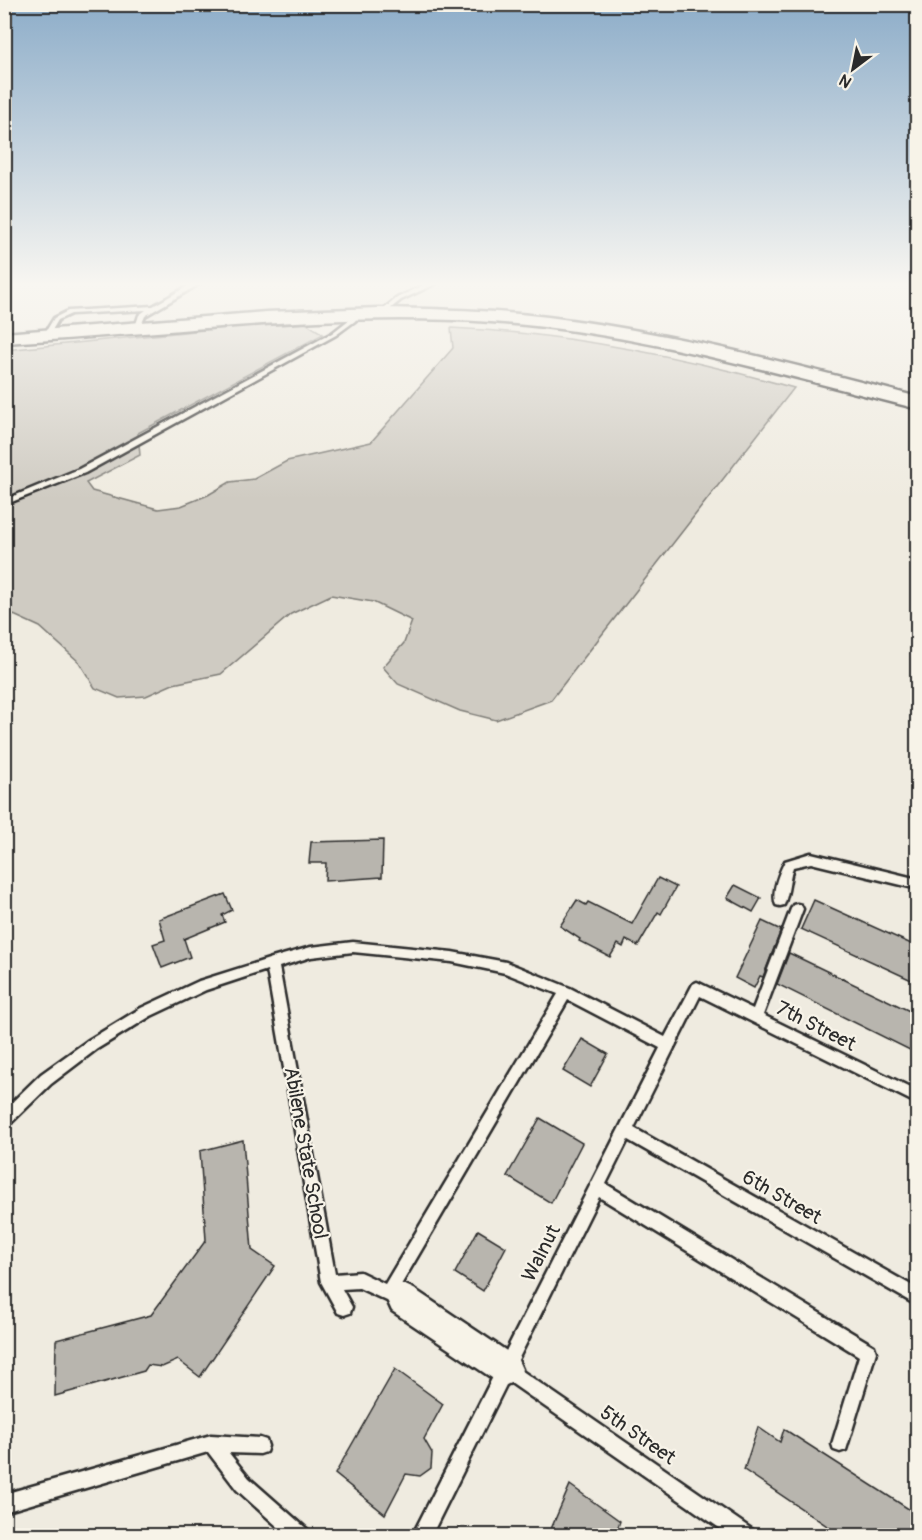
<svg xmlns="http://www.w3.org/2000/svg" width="922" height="1540" font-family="Pangolin,sans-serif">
	<rect width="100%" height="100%" fill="#efebe0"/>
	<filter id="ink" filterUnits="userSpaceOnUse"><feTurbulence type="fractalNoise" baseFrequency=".0167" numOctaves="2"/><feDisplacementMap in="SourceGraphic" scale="12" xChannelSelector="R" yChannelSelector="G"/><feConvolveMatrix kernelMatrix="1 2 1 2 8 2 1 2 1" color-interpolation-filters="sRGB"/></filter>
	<g filter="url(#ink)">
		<path fill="#cfcbc2" stroke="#7d7b76" stroke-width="1.5" d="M 304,322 L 323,334 L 138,433 L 140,455 L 86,483 L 92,491 L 158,509 L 181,506 L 208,495 L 230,482 L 254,479 L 287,461 L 371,442 L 453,348 L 451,328 C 568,333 681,356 794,388 L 551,700 L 496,720 L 460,711 L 398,684 L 383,667 L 404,643 L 412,621 L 373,602 L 331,595 L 291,614 L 221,674 L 173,684 L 146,696 L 119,698 L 95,688 L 79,662 L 40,627 L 5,611 L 5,350 L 275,323 Z"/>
		<g fill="#b8b5ae" stroke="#2b2b2b" stroke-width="1.5">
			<polygon points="383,840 382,877 325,881 326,863 309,863 311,842"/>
			<polygon points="658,878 676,887 661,914 658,912 638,946 626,940 623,947 618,944 610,957 579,941 580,939 560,926 577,900 586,905 588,902 632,924"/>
			<polygon points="735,885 761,898 753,912 727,898"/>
			<polygon points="225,894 232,910 222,915 225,922 184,939 190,957 162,968 153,944 165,940 159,919"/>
			<polygon points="814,900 918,947 918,983 801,929"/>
			<polygon points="762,921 781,930 763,977 760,976 754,988 735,978"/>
			<polygon points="789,953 918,1015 918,1054 777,984"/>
			<polygon points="582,1039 608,1054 590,1087 563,1071"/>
			<polygon points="540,1118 582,1143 551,1203 507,1176"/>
			<polygon points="243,1140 252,1250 275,1266 200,1377 178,1360 162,1367 148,1365 144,1371 55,1396 56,1340 151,1315 206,1240 200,1151"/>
			<polygon points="478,1230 506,1247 483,1291 455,1273"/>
			<polygon points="395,1369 443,1404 424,1439 432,1453 431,1468 420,1476 406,1474 385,1514 335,1474"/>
			<polygon points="758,1427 780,1442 784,1429 918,1515 918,1536 842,1536 744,1470"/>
			<polygon points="570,1485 620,1521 615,1536 548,1536"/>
		</g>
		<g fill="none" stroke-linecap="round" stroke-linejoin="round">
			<g stroke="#2b2b2b" stroke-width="5">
				<g id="lane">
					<polygon points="193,283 201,283 145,316 140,328 135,327 139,315 146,310 71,314 58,320 48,337 43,336 54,318 68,311 153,306"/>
					<polygon points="428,283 437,283 401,300 385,313 380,312 397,298"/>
					<polygon points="357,310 360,312 355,321 336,335 85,473 4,505 4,500 79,469 332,333 350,319 355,311"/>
					<path d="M 811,853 L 918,879 L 918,889 L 811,863 L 793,867 C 789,880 789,893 784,905 L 780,906 L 776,905 C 771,891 779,873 785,861 Z"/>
					<path d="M 797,904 L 801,905 L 803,909 L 763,1015 L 918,1091 L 918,1104 L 700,996 L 634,1128 L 918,1289 L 918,1306 L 628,1140 L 606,1184 L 874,1346 L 876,1352 L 846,1450 L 840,1452 L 834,1450 L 832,1444 L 859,1356 L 599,1197 L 515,1366 L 753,1530 L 756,1536 L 731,1536 L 508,1381 L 431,1536 L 412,1536 L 660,1048 L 568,1000 L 398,1290 L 405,1294 L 408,1299 L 405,1304 L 400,1307 L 359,1288 L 342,1289 L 352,1307 L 350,1313 L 344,1315 L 338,1313 L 321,1282 L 267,970 L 206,990 L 151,1016 L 97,1049 L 51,1084 L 9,1125 L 4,1127 L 4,1110 L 41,1074 L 87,1041 L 141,1008 L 199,981 L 272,958 L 311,947 L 353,942 L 452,952 L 506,962 L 570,988 L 665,1037 L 693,984 L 697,982 L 753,1009 L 791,909 L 793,905 ZM 353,952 L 452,962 L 505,973 L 558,994 L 385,1284 L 360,1272 L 335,1274 L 279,967 L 311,957 Z"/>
					<polygon points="211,1435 260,1438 266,1440 268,1446 266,1452 260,1454 229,1453 249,1478 308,1530 311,1536 288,1536 237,1490 208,1452 4,1512 4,1494"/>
				</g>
			</g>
			<g stroke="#2b2b2b" stroke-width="5">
				<polygon id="street" points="403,1284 414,1289 517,1358 522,1369 517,1380 506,1385 495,1380 392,1311 387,1300 392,1289"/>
			</g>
			<g stroke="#2b2b2b" stroke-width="5">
				<path id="secondary" d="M 379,308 C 435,309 492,310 548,317 C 673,332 795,365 918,397 L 918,409 C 776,373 637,332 491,322 C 327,311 168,334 4,343 L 4,333 L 266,312 Z"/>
			</g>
			<use href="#lane" fill="#f7f3e8" fill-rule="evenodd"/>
			<use href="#street" fill="#f7f3e8" fill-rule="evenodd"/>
			<use href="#secondary" fill="#f7f3e8" fill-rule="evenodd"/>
		</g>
	</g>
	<linearGradient id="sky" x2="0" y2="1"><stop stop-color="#8dadc9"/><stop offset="0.57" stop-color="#f8f6f1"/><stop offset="1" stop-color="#f8f6f1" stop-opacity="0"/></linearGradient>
	<rect width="922" height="499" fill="url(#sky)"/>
	<g text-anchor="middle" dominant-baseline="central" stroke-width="4.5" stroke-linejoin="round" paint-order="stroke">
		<g font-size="20" fill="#2b2b2b" stroke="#f7f3e8">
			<text transform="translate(816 1026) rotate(27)">7th Street</text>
			<text transform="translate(306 1153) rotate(80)">Abilene State School</text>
			<text transform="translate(782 1197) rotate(30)">6th Street</text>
			<text transform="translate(541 1253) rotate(-63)">Walnut</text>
			<text transform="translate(638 1435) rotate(35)">5th Street</text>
		</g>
	</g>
	<rect width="922" height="1540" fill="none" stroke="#f7f3e8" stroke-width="24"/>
	<rect x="12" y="12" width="898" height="1516" fill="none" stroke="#2b2b2b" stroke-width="2" filter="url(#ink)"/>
	<g transform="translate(853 69) rotate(212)" stroke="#f7f3e8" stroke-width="4.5" paint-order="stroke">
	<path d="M0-4.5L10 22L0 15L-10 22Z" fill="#2b2b2b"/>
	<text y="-9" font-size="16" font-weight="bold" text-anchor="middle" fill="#2b2b2b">N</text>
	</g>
</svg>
